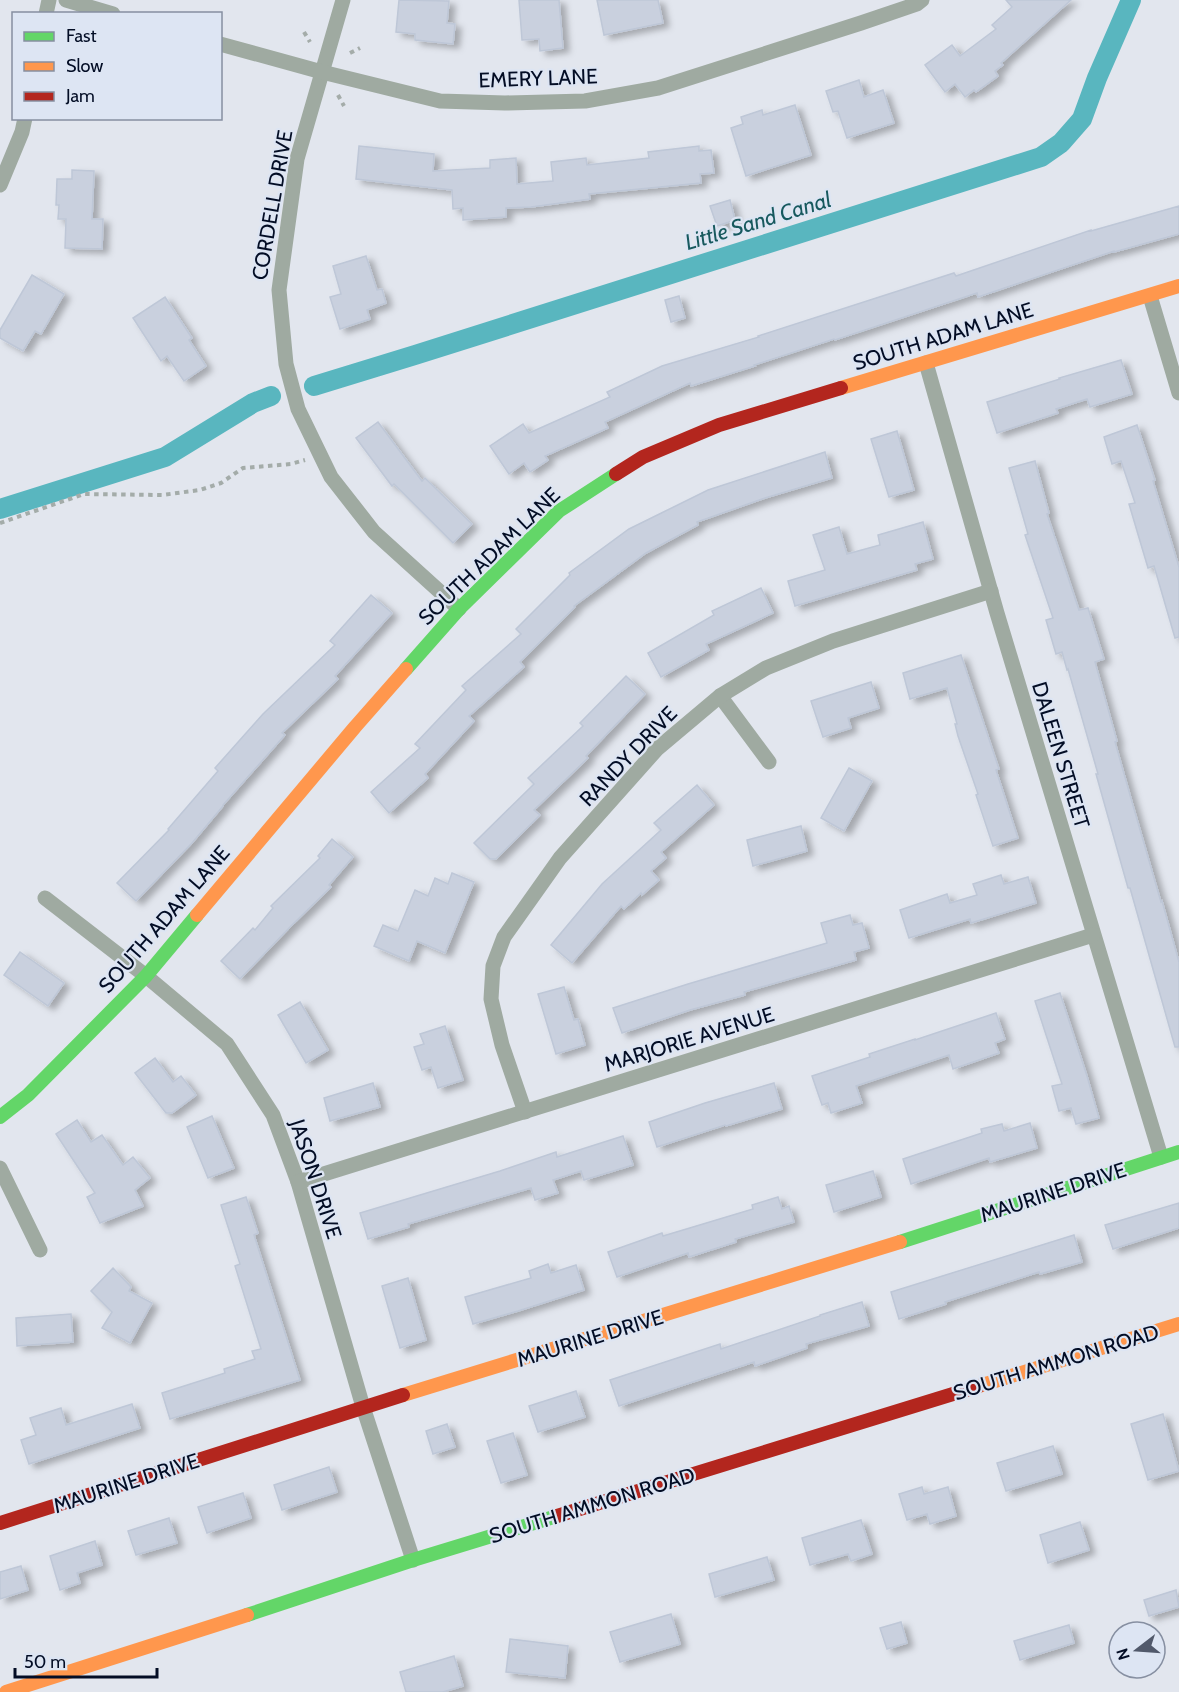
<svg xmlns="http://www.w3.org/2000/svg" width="1179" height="1692" font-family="Cabin,sans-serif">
	<defs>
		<filter id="shadow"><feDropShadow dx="6" dy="4" stdDeviation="3" flood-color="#0004"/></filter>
	</defs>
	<rect width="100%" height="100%" fill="#e2e6ee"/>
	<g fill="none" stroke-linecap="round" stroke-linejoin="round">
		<g stroke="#59b6bf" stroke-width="20">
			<polyline points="314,386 415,355 1041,157 1061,143 1082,119 1097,78 1131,0"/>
			<polyline points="0,509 165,457 253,403 271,396"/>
		</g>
	</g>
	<g fill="#c9d0de" stroke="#bec7d7" stroke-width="1.5" filter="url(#shadow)">
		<polygon points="399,0 449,1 447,23 455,24 453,44 415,40 415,34 396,32"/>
		<polygon points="519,0 559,0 563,48 540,51 539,39 522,40"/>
		<polygon points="597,0 658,0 663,23 604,35"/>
		<polygon points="1006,0 1071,0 1001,63 1003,65 995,71 998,76 976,92 974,90 965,97 955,84 945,92 925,65 952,45 960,56 996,29 992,25 1012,7"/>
		<polygon points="859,80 864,97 883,90 894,123 847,138 838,111 833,112 826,91"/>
		<polygon points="795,105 811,155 746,176 731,128 743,124 741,117 762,110 763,115"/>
		<polygon points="359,146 434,154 433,171 490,168 490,160 516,158 517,184 553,181 551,162 586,158 587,165 649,158 648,152 699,146 699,151 711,150 714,173 700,174 701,183 589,194 590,199 531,207 506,208 506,217 463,220 463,208 453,209 452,190 356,179"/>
		<polygon points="72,170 94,171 92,219 103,219 102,249 65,248 66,219 58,219 59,205 56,205 57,179 72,179"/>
		<polygon points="730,200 735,220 717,226 710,206"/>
		<polygon points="1179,206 1179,234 1114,252 1114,251 978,297 977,293 835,340 834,339 754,365 755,366 691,386 690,383 605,422 608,428 545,456 548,460 530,472 524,463 509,474 490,446 523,424 529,433 610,397 607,392 662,366 759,337 758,336 954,273 956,276 1091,230 1091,231"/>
		<polygon points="366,256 377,290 382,289 386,303 367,310 370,319 340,329 330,297 341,294 333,266"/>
		<polygon points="32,275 64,294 41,334 35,331 23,351 0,338 0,330"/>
		<polygon points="679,296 685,318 671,322 665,300"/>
		<polygon points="165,297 192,338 189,340 206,366 184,381 167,356 161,361 133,318"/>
		<polygon points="1121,360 1132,394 1090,407 1087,399 1056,409 1058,413 997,433 987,402 1060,379 1059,378"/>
		<polygon points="378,422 422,481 425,478 472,524 453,543 394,484 392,486 356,438"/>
		<polygon points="1137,425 1155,480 1153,481 1179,567 1179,637 1175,638 1154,566 1148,568 1129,504 1135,503 1121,461 1112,464 1104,437"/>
		<polygon points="897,431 914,490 889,497 871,439"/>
		<polygon points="825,452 832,478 765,498 697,522 698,525 646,553 574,606 575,607 520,662 524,667 469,716 474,721 425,774 428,778 389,813 371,792 420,748 415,744 466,690 462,686 521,634 516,629 570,575 569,573 629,529 708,490"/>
		<polygon points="1035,461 1049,513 1047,514 1079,610 1088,608 1104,659 1095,662 1117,741 1115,742 1132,802 1161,902 1162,901 1179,962 1179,1047 1175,1047 1130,888 1128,888 1096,774 1098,774 1068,669 1067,670 1062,652 1056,654 1046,620 1053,618 1025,535 1028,534 1009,468"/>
		<polygon points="923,522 933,559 915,564 917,570 795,606 788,581 825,570 813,535 839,527 847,554 880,545 878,535"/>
		<polygon points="761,588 773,613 706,644 709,650 661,677 648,653 714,615 712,611"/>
		<polygon points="371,595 392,613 335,676 338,679 282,733 285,735 223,805 223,806 192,843 136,901 117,883 169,830 168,829 218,771 215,768 263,714 335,645 330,641"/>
		<polygon points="961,655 999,769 996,770 1018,838 993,846 976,795 978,794 958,736 955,724 957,724 947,688 910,699 903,673"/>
		<polygon points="626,676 645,694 586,756 588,758 534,810 540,815 496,859 490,859 474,843 534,784 528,778 583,726 580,723"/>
		<polygon points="871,682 879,708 848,718 851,728 823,737 811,701"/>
		<polygon points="849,768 872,781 844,831 821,818"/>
		<polygon points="697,785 714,805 661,852 666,858 651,871 659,880 642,895 641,893 624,909 621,906 572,963 551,945 602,884 661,830 654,823"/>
		<polygon points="801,826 807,851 753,866 747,840"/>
		<polygon points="332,839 353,857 329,885 331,887 291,926 240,979 221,961 253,928 255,930 273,908 271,906 320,858 318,856"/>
		<polygon points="452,873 474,882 445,953 417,941 409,961 374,946 383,925 398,931 415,890 428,896 435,878 448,884"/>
		<polygon points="1001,875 1004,884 1028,877 1036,903 971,923 970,919 909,938 900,910 947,894 950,903 977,895 973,884"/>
		<polygon points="850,915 853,925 862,923 869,948 854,952 856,960 744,992 745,995 690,1010 622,1033 613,1008 688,984 827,943 821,923"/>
		<polygon points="20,952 64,983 48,1006 4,975"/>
		<polygon points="564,987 574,1020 578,1019 585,1045 556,1054 538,994"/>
		<polygon points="1060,993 1087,1076 1099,1118 1076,1124 1071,1108 1059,1111 1052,1086 1062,1084 1035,1001"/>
		<polygon points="300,1002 328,1050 306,1063 278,1015"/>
		<polygon points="996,1013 1005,1039 995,1043 999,1053 953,1069 949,1055 856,1086 862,1103 831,1113 828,1103 822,1105 812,1076 870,1057 869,1054 915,1039 915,1040"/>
		<polygon points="445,1026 463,1080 438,1088 431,1067 422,1070 414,1047 424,1044 420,1034"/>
		<polygon points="155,1058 173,1082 181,1076 196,1095 172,1113 166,1113 135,1073"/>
		<polygon points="373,1083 380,1107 330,1121 324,1098"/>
		<polygon points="774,1083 782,1109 726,1126 725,1125 657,1147 649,1122 705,1103"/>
		<polygon points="212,1116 234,1168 208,1178 187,1127"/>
		<polygon points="77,1120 91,1142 102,1135 123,1165 133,1157 150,1178 135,1190 143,1206 100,1223 87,1197 95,1193 56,1134"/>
		<polygon points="1030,1123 1037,1148 990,1162 989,1158 911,1184 903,1159 982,1133 981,1129 1002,1124 1004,1131"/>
		<polygon points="623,1136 633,1165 584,1180 581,1171 553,1180 558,1193 535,1200 531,1188 408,1224 409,1227 368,1239 360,1213 500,1171 556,1152 557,1157"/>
		<polygon points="873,1171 881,1197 834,1212 826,1185"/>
		<polygon points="246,1197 258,1233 254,1235 300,1380 170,1419 162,1393 225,1373 224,1369 255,1359 252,1351 261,1349 235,1266 240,1264 221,1205"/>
		<polygon points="778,1197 782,1209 789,1206 794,1222 735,1239 736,1242 689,1257 688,1253 617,1277 608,1252 662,1233 663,1236 753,1209 752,1205"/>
		<polygon points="1179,1203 1179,1228 1113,1249 1105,1225"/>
		<polygon points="1074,1235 1082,1262 1040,1274 1039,1272 945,1302 946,1304 899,1319 891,1292"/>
		<polygon points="548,1264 551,1273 576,1265 584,1290 518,1311 473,1324 465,1297 531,1278 529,1271"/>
		<polygon points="113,1268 131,1287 129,1291 152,1303 130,1343 102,1328 112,1312 91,1291"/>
		<polygon points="408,1278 426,1340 400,1348 382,1286"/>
		<polygon points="862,1302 869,1326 806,1344 807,1348 755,1366 754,1362 619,1406 610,1380 720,1344 721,1349 820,1316 820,1315"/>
		<polygon points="71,1314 73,1342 17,1346 16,1318"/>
		<polygon points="576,1391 585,1417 538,1432 529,1406"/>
		<polygon points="132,1404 140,1428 29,1464 21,1440 36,1435 30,1418 61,1408 66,1425"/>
		<polygon points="1163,1414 1179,1471 1148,1480 1131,1424"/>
		<polygon points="447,1424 455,1447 433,1454 426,1431"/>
		<polygon points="513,1433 527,1475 501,1483 487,1441"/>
		<polygon points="1053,1446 1062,1474 1006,1491 997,1463"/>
		<polygon points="329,1467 337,1492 282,1510 274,1485"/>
		<polygon points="922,1487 924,1494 948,1487 956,1516 930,1524 927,1514 907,1520 899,1494"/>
		<polygon points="243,1493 251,1518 207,1533 198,1507"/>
		<polygon points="169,1518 177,1543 136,1555 128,1531"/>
		<polygon points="861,1520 872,1554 851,1561 848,1554 810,1565 802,1538"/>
		<polygon points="1080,1522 1089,1550 1048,1563 1040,1535"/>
		<polygon points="95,1541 102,1565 77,1573 80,1583 60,1590 50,1556"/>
		<polygon points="767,1557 774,1580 715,1597 709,1574"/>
		<polygon points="21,1566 28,1590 0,1599 0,1572"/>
		<polygon points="1176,1590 1179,1607 1149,1616 1144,1600"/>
		<polygon points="671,1614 680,1644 620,1662 610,1632"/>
		<polygon points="901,1622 907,1643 887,1649 880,1628"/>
		<polygon points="1069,1625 1074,1643 1020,1660 1014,1641"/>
		<polygon points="510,1639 568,1646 565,1678 506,1672"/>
		<polygon points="454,1656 463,1686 443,1692 406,1692 400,1672"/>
	</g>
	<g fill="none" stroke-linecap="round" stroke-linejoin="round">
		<g stroke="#a4aca9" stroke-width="4" stroke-dasharray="4.5 4.5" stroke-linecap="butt">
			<polyline points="304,32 310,42"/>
			<polyline points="350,53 360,48"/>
			<polyline points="338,95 344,106"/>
			<polyline points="0,523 84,494 162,495 200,490 221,483 243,468 291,464 305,460"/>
		</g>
		<g stroke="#9faaa1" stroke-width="15">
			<polyline points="66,0 113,14"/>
			<polyline points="343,0 297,159 279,290 286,364 298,409 331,477 374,532 459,609"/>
			<polyline points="46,14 49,0"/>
			<polyline points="220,44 322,72 440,101 505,103 585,101 658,88 861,23 917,4 922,0"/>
			<polyline points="0,185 22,132 25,118"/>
			<polyline points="1150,296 1179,393"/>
			<polyline points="926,363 997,613 1161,1157"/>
			<polyline points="720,696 769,762"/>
			<polyline points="45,898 146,976 227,1044 273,1115 298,1182 363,1407 413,1560"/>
			<polyline points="525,1112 502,1045 491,999 493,966 504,937 560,858 657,749 720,696 766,668 833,641 991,591"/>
			<polyline points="0,1168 40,1250"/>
			<polyline points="298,1182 1093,935"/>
		</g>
		<g stroke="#63d668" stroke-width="14">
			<polyline points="406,669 459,609 559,511 616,474"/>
			<polyline points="0,1117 28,1095 146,976 197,915"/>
			<polyline points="900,1242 1179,1152"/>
			<polyline points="247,1615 413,1560 557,1516"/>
		</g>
		<g stroke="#ff974d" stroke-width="14">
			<polyline points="841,388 1179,286"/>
			<polyline points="197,915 355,727 406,669"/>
			<polyline points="979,1386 1179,1324"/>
			<polyline points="403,1395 900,1242"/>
			<polyline points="6,1692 247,1615"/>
		</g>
		<g stroke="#b3261e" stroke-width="14">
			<polyline points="616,474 643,457 719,425 841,388"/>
			<polyline points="557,1516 979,1386"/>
			<polyline points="0,1523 403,1395"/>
		</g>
	</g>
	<g text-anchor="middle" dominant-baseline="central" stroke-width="4.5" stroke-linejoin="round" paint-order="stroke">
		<g font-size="21" fill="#030d25" stroke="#dde5f3">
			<text transform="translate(538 78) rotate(-2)">EMERY LANE</text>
			<text transform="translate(272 205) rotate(-80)">CORDELL DRIVE</text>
			<text transform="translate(943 336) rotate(-17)">SOUTH ADAM LANE</text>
			<text transform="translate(489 556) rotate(-44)">SOUTH ADAM LANE</text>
			<text transform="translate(1061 755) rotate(73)">DALEEN STREET</text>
			<text transform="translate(628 756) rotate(-46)">RANDY DRIVE</text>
			<text transform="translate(164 919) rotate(-49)">SOUTH ADAM LANE</text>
			<text transform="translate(689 1039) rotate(-17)">MARJORIE AVENUE</text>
			<text transform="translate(316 1179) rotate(72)">JASON DRIVE</text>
			<text transform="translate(1053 1192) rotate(-18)">MAURINE DRIVE</text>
			<text transform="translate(590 1338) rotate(-17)">MAURINE DRIVE</text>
			<text transform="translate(1056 1362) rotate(-17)">SOUTH AMMON ROAD</text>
			<text transform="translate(126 1483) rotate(-18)">MAURINE DRIVE</text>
			<text transform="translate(592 1505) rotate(-17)">SOUTH AMMON ROAD</text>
		</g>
		<g font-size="22" font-style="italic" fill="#17595e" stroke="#dde5f3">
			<text transform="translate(758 221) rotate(-17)">Little Sand Canal</text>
		</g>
	</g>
	<rect x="12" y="12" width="210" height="108" fill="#dde5f3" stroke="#868fa1" stroke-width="1.5"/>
	<rect x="24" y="32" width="30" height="9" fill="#63d668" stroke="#868fa1" stroke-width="1.5"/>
	<text x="66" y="42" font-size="18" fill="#030d25">Fast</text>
	<rect x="24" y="62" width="30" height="9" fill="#ff974d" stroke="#868fa1" stroke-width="1.5"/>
	<text x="66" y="72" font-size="18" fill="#030d25">Slow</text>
	<rect x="24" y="92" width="30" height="9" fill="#b3261e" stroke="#868fa1" stroke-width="1.5"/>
	<text x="66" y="102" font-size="18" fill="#030d25">Jam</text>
	<g transform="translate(1137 1650) rotate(253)"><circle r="28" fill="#dde5f3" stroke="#868fa1" stroke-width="1.5"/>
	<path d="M0-4.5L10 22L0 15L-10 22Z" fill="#51596b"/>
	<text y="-9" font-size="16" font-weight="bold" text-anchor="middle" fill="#030d25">N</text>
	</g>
	<path d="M15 1668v9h142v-9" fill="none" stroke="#030d25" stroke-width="3"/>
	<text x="24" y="1668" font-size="18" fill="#030d25" stroke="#dde5f3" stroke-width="4.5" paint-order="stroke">50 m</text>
</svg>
